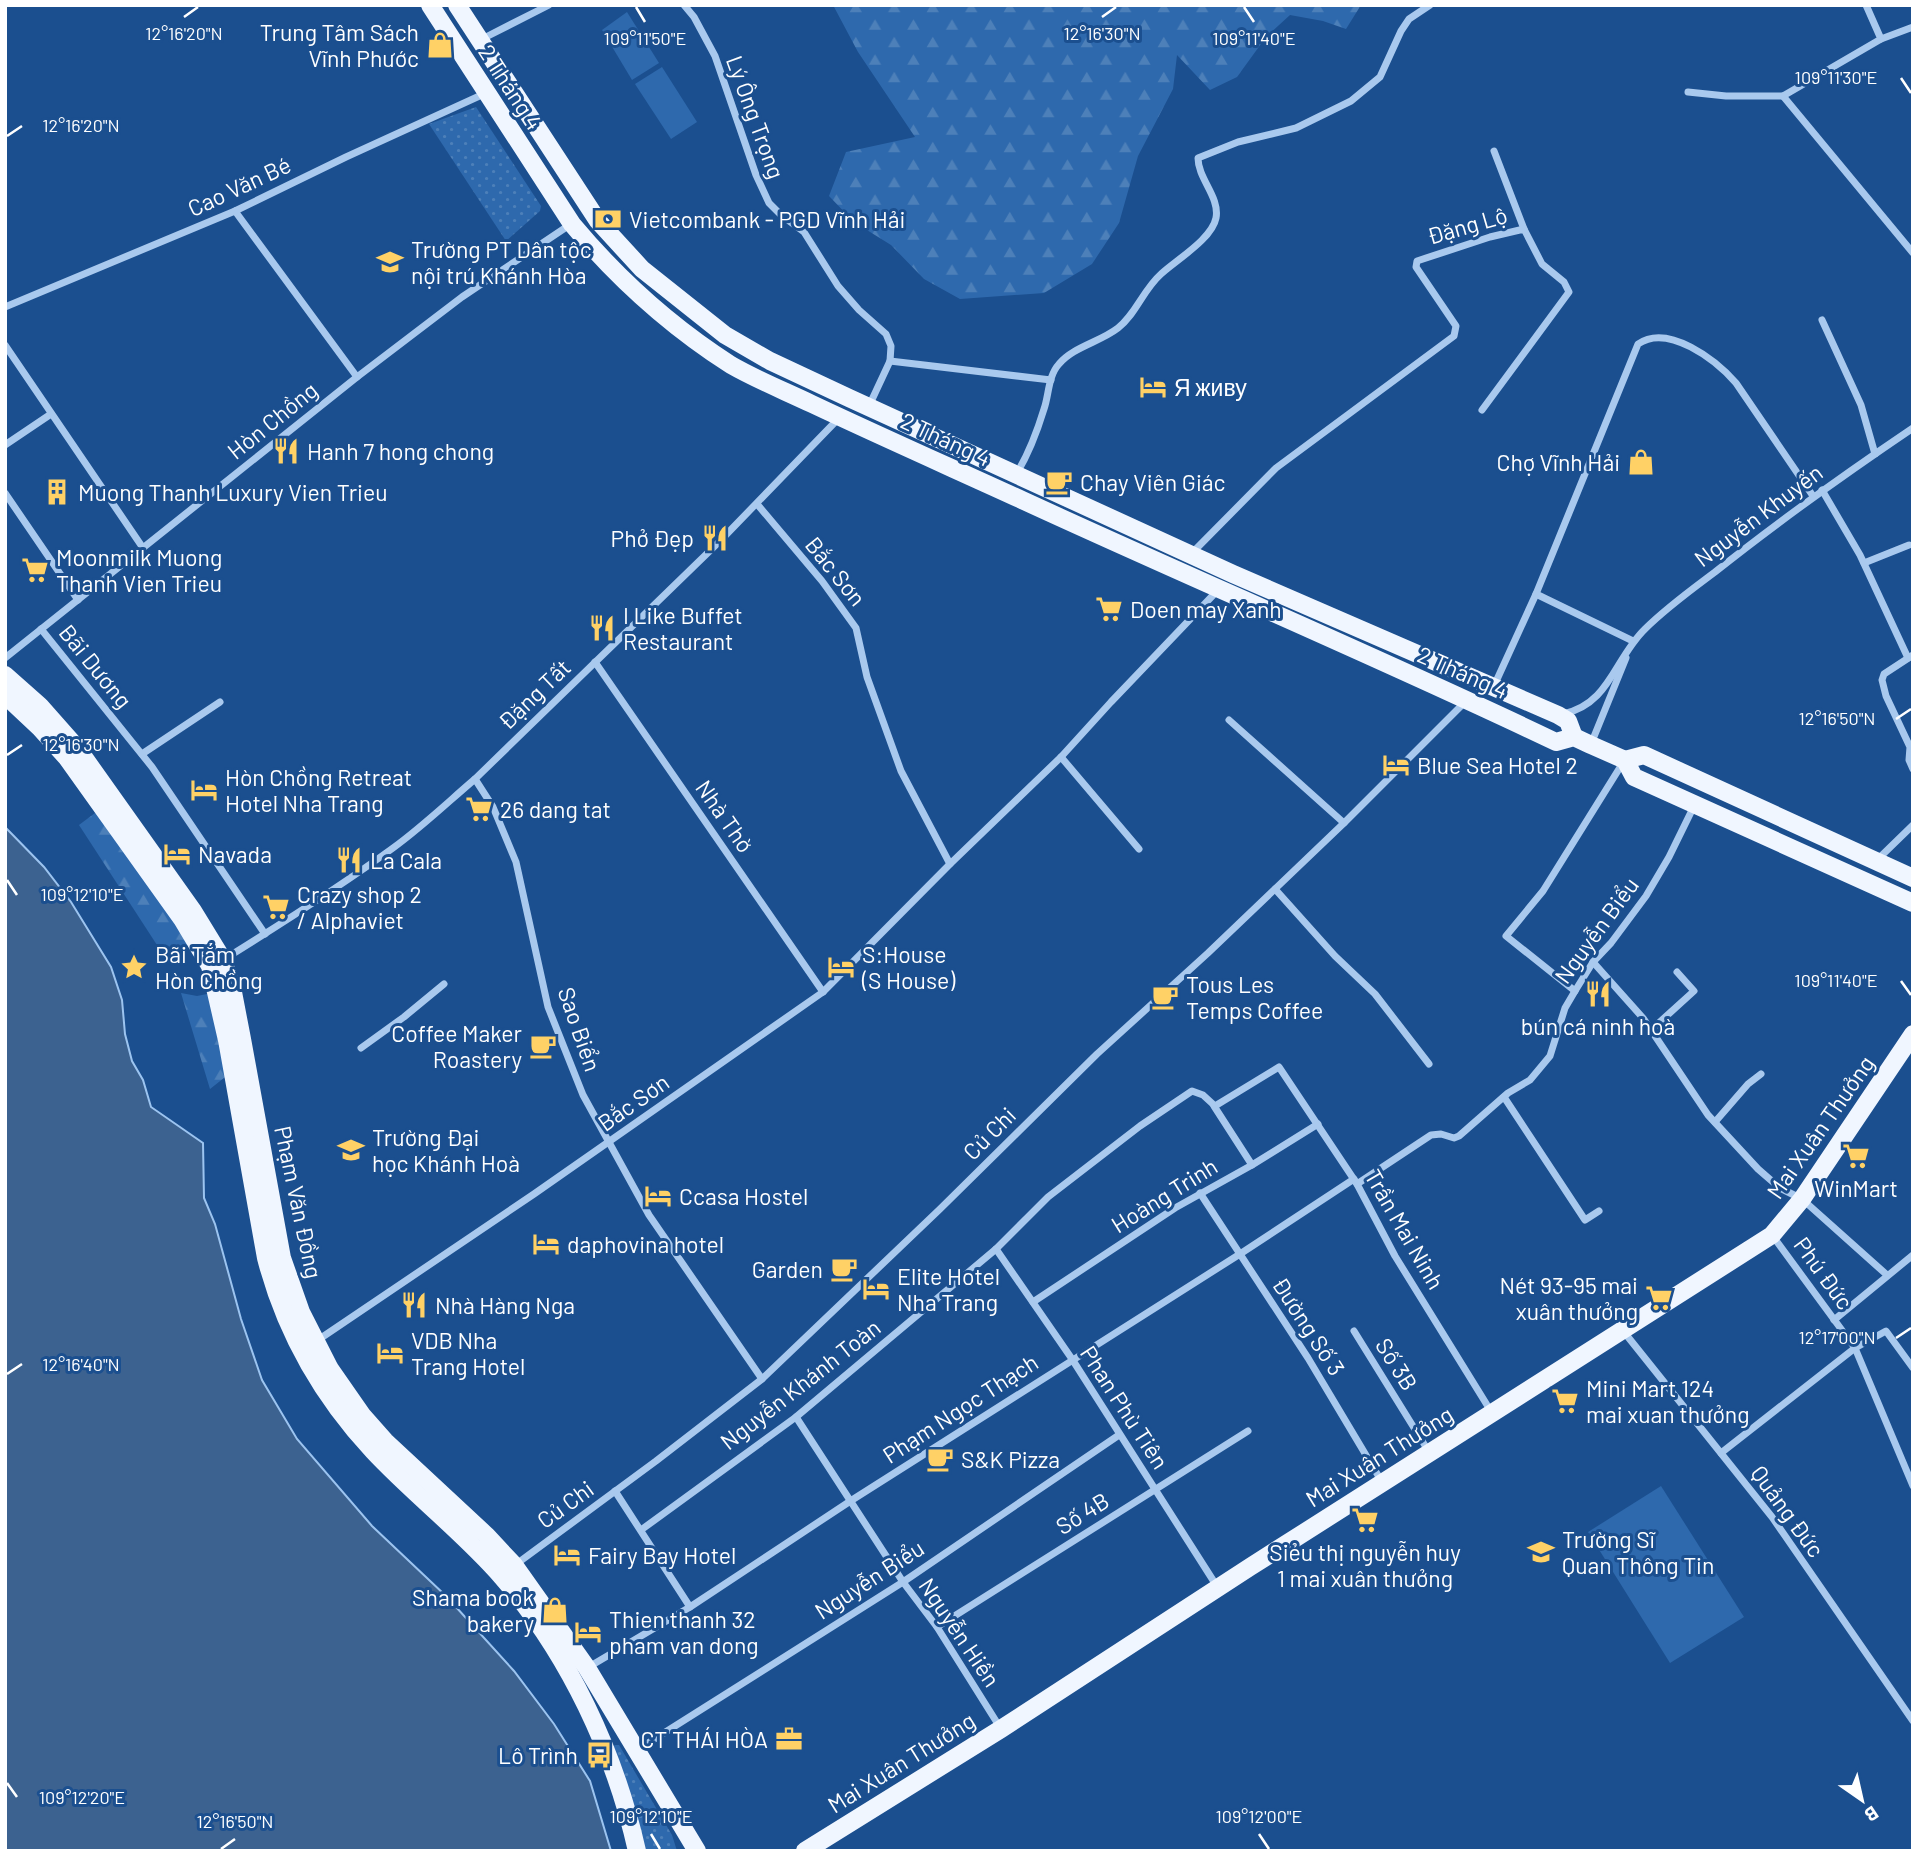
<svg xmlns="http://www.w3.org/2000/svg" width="1918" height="1856" font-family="Barlow,sans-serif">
	<defs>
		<pattern id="grass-dots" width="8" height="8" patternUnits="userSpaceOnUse" patternTransform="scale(1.75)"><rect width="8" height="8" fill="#2e69ad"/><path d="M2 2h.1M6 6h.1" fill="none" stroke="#4d80b9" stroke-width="1.8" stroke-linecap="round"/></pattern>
		<pattern id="forest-firs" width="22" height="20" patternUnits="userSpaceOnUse" patternTransform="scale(1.75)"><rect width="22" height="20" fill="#2e69ad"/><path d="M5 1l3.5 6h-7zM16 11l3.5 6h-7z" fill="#4d80b9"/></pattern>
	</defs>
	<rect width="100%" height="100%" fill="#1b4f8f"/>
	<g fill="url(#grass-dots)">
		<polygon points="476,107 541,206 540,211 506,241 429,124"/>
		<polygon points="615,1745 619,1745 672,1835 677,1851 643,1851 630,1794 613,1747"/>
	</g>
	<g fill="url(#forest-firs)">
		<polygon points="833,5 1361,5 1346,29 1323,21 1290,15 1266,37 1237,77 1210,90 1177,55 1173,89 1138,156 1119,223 1092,264 1044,293 960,299 924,279 891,245 854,222 829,196 846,152 915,137 858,52"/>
		<polygon points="99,810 189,941 175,964 157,945 79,825"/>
		<polygon points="181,993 197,996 212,993 229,1074 210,1089"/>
	</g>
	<g fill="#2e69ad">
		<polygon points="627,12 659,63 632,80 602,30"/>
		<polygon points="662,67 697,122 671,139 635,84"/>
		<polygon points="1661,1486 1744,1617 1670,1663 1588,1532"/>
	</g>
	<polygon fill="#3c6290" stroke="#9cc4f0" stroke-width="2" points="5,827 44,867 71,902 111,967 122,1000 125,1034 132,1061 143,1080 151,1107 203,1143 204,1198 215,1224 241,1319 262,1380 297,1439 372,1526 446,1596 514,1671 554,1724 590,1781 611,1851 5,1851"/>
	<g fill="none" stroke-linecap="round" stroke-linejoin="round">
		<g stroke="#a9c9ee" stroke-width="7">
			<polyline points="684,5 694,17 715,56 756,175 769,203 781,215 804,232 838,286 859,310 886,334 891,346 890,361 869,406"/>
			<polyline points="1866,5 1881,39 1783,96 1913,253"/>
			<polyline points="1881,39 1913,27"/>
			<polyline points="480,40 549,5"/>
			<polyline points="1688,92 1726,96 1783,96"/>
			<polyline points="1494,151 1524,229"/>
			<polyline points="235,211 357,377"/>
			<polyline points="5,307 235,211 346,157 486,93"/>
			<polyline points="1822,320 1861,405 1875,454"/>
			<polyline points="5,345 143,548"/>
			<polyline points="890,361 1051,380"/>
			<polyline points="5,445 51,414"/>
			<path d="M 1017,473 C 1029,453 1037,432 1044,409 C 1049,395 1048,376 1059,364 C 1073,347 1100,342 1118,328 C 1136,314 1143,290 1161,274 C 1176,260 1212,239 1216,218 C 1220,197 1198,179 1198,158 L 1238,142 L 1296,128 L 1351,101 L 1380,77 L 1401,31 L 1409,19 L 1430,5"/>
			<polyline points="1822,490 1860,555 1908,658"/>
			<polyline points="5,493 78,600"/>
			<polyline points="757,504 822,581 856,628 867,677 901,771 950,864"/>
			<polyline points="1192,553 1276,468 1454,336 1456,326 1416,267 1417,261 1490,237 1524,229 1542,264 1564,282 1569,292 1482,410"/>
			<polyline points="1864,563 1909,545"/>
			<polyline points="41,629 152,767 265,934"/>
			<path d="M 1633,641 L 1536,594 L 1638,344 C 1668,323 1716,360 1736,383 L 1813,496"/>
			<polyline points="1913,655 1884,674 1882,680 1886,696 1910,747 1909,760 1913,769"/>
			<polyline points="5,658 357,377 462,297 571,224"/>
			<polyline points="595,662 823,992"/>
			<polyline points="1494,686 1536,594"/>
			<path d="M 1563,714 C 1610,704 1614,659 1645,629 C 1666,608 1691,590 1715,572 C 1779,521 1845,474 1913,428"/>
			<polyline points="1229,720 1344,823"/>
			<polyline points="1591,744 1626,658"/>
			<polyline points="142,754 220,702"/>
			<polyline points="1061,757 1139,849"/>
			<polyline points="475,779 493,807 516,862 548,1007 583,1095 649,1215 762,1379"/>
			<polyline points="1876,861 1913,825"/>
			<polyline points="1275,889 1335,956 1375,994 1429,1064"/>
			<path d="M 223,960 C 281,924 338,888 393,848 C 422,827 448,802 475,779 L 721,540 L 840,417"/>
			<polyline points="1593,962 1643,1018 1708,1115 1758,1169 1780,1188 1802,1199 1887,1275"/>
			<polyline points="1575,991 1506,936 1543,891 1624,761"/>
			<polyline points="1651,1030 1694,991 1677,972"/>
			<polyline points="361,1048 404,1017 444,984"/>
			<polyline points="1504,1097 1585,1220 1599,1211"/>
			<polyline points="1214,1106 1252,1165"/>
			<polyline points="1715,1122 1748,1084 1761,1074"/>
			<polyline points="1357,1184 1431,1135 1441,1134 1454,1138 1459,1136 1508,1093 1530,1080 1550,1056 1565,1008 1575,991 1593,962 1611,943 1646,896 1669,857 1694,806"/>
			<polyline points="1200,1193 1308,1358 1382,1482"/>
			<polyline points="1772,1235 1855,1348 1913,1486"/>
			<polyline points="996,1249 1072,1359 1218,1588"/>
			<polyline points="1033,1302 1175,1208 1252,1165 1318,1124"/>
			<polyline points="1834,1320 1913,1255"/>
			<polyline points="1354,1331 1429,1452"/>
			<polyline points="1624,1332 1772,1517 1913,1721"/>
			<polyline points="315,1342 534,1194 823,992 950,864 1061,757 1111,702 1218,590"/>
			<polyline points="796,1417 903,1582 937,1627 1001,1729"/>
			<polyline points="1721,1453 1855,1348 1886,1331 1913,1368"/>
			<polyline points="615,1491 690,1607"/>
			<polyline points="641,1530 796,1417 996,1249 1048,1197 1140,1126 1192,1091 1203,1095 1215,1106 1279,1067 1357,1184 1395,1256 1492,1413"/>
			<polyline points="515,1565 656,1461 762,1379 940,1209 1097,1054 1208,953 1344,823 1466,701"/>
			<polyline points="937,1627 1248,1431"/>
			<polyline points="587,1668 690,1607 852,1500 1240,1254 1354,1179"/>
			<polyline points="637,1750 903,1582 1119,1435"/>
		</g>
		<g stroke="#f0f6ff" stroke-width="18">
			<path d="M 430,5 L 572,224 C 618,279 670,326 731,365 C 757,380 785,391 812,404 C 882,437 952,468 1022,500 C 1200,582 1380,658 1556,742 L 1574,737 L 1591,745 L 1625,760 L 1634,777 L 1913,903"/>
			<polyline points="457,5 598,221 642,269 725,335 770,361 849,398 1233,574 1558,715 1568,721 1574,737"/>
			<polyline points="5,675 40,706 78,749 193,911 223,960 232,987 242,1039 282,1258 301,1312 330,1369 362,1415 385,1441 486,1535 514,1565 587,1668 697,1851"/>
			<path d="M 5,695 L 40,728 L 67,758 L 182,919 L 210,966 L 227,1040 L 266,1258 C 285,1331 322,1396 373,1451 C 414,1495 463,1532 502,1577 C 569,1654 615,1753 637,1851"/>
			<polyline points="1625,760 1644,755 1913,878"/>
			<polyline points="805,1851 1001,1729 1250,1567 1772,1235 1802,1199 1913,1034"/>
		</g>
	</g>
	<path fill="none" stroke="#fff" stroke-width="2.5" d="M 636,7 L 645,22M 1244,7 L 1254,22M 184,17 L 198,7M 1102,17 L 1116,7M 1901,78 L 1911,93M 7,136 L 22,126M 1896,719 L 1911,709M 7,755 L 22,745M 7,880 L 17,895M 1901,981 L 1911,995M 1896,1338 L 1911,1328M 7,1374 L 22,1364M 7,1783 L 17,1797M 651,1834 L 660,1849M 1259,1834 L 1269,1849M 221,1849 L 235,1839"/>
	<defs>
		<g id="shop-bare" transform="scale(2.1)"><path d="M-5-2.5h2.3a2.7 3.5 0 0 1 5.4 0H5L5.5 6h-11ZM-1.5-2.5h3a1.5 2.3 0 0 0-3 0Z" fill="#ffd166" stroke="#1b4f8f" stroke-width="2.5" paint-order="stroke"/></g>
		<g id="bank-bare" transform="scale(2.1)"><path d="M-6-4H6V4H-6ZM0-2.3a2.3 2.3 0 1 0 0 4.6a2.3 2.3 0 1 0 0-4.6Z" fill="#ffd166" stroke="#1b4f8f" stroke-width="2.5" paint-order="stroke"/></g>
		<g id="school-bare" transform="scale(2.1)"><path d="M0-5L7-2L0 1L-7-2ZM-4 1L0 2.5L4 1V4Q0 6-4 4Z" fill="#ffd166" stroke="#1b4f8f" stroke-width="2.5" paint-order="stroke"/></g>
		<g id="hotel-bare" transform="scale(2.1)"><path d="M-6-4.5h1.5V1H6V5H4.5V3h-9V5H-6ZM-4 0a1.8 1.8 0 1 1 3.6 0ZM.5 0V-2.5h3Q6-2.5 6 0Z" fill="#ffd166" stroke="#1b4f8f" stroke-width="2.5" paint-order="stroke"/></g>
		<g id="restaurant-bare" transform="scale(2.1)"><path d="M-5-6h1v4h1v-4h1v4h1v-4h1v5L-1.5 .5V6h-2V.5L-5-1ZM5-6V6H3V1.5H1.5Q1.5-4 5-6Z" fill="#ffd166" stroke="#1b4f8f" stroke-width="2.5" paint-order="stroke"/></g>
		<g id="cafe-bare" transform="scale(2.1)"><path d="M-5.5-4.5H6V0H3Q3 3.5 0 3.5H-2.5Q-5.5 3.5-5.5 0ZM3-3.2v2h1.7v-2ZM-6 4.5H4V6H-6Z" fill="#ffd166" stroke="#1b4f8f" stroke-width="2.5" paint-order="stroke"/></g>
		<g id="building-bare" transform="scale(2.1)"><path d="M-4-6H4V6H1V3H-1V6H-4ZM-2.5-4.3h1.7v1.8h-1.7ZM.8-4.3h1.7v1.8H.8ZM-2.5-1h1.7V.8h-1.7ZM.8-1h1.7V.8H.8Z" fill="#ffd166" stroke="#1b4f8f" stroke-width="2.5" paint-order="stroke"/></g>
		<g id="supermarket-bare" transform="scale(2.1)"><path d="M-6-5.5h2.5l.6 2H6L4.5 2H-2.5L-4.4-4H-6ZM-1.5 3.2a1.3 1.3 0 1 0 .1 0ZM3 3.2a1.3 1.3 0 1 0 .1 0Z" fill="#ffd166" stroke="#1b4f8f" stroke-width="2.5" paint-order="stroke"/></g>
		<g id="sight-bare" transform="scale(2.1)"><path d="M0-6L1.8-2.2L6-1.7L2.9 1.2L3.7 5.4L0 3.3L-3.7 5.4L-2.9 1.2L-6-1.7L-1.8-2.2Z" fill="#ffd166" stroke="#1b4f8f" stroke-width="2.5" paint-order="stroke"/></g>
		<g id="university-bare" transform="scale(2.1)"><path d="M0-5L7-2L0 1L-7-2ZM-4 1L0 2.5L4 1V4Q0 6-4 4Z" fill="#ffd166" stroke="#1b4f8f" stroke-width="2.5" paint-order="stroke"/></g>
		<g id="office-bare" transform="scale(2.1)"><path d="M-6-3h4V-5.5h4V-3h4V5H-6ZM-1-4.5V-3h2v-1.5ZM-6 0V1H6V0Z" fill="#ffd166" stroke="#1b4f8f" stroke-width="2.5" paint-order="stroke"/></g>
		<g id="bus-bare" transform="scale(2.1)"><path d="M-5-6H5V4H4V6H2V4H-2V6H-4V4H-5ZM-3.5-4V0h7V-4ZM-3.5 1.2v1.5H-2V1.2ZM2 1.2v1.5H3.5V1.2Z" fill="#ffd166" stroke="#1b4f8f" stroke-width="2.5" paint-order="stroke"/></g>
	</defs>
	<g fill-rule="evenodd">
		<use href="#shop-bare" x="440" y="45"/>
		<use href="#bank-bare" x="608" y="219"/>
		<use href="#school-bare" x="390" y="262"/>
		<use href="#hotel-bare" x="1153" y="387"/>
		<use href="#restaurant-bare" x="286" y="451"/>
		<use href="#shop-bare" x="1641" y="462"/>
		<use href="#cafe-bare" x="1059" y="482"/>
		<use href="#building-bare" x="57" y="492"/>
		<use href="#restaurant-bare" x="715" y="538"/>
		<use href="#supermarket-bare" x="35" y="570"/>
		<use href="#supermarket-bare" x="1109" y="609"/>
		<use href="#restaurant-bare" x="602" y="628"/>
		<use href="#hotel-bare" x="1396" y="765"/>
		<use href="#hotel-bare" x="204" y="790"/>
		<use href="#supermarket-bare" x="479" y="809"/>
		<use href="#hotel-bare" x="177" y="854"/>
		<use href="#restaurant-bare" x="349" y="860"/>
		<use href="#supermarket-bare" x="276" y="907"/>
		<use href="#sight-bare" x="134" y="967"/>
		<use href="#hotel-bare" x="841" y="967"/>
		<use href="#restaurant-bare" x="1598" y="994"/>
		<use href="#cafe-bare" x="1165" y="997"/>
		<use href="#cafe-bare" x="543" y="1046"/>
		<use href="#university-bare" x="351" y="1150"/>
		<use href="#supermarket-bare" x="1856" y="1156"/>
		<use href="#hotel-bare" x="658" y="1196"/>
		<use href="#hotel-bare" x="546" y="1244"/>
		<use href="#cafe-bare" x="844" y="1269"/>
		<use href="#hotel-bare" x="876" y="1289"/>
		<use href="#supermarket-bare" x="1659" y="1298"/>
		<use href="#restaurant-bare" x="414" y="1305"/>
		<use href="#hotel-bare" x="390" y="1353"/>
		<use href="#supermarket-bare" x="1565" y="1401"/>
		<use href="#cafe-bare" x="940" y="1459"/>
		<use href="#supermarket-bare" x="1365" y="1520"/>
		<use href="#university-bare" x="1541" y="1552"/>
		<use href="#hotel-bare" x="567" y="1555"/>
		<use href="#shop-bare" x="555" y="1610"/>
		<use href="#hotel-bare" x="588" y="1632"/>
		<use href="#office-bare" x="789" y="1739"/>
		<use href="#bus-bare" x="599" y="1755"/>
	</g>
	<g text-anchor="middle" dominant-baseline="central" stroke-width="6" stroke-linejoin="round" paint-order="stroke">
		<g font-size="23" fill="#fff" stroke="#1b4f8f" text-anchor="start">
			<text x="419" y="32" text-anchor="end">Trung Tâm Sách<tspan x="419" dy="26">Vĩnh Phước</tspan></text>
			<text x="629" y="219">Vietcombank - PGD Vĩnh Hải</text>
			<text x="411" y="249">Trường PT Dân tộc<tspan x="411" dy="26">nội trú Khánh Hòa</tspan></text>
			<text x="1174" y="387">Я живу</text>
			<text x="307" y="451">Hanh 7 hong chong</text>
			<text x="1620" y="462" text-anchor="end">Chợ Vĩnh Hải</text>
			<text x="1080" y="482">Chay Viên Giác</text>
			<text x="78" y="492">Muong Thanh Luxury Vien Trieu</text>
			<text x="694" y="538" text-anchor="end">Phở Đẹp</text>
			<text x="56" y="557">Moonmilk Muong<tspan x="56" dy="26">Thanh Vien Trieu</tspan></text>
			<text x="1130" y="609">Doen may Xanh</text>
			<text x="623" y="615">I Like Buffet<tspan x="623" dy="26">Restaurant</tspan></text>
			<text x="1417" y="765">Blue Sea Hotel 2</text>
			<text x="225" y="777">Hòn Chồng Retreat<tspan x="225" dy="26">Hotel Nha Trang</tspan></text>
			<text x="500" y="809">26 dang tat</text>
			<text x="198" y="854">Navada</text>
			<text x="370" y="860">La Cala</text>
			<text x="297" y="894">Crazy shop 2<tspan x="297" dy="26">/ Alphaviet</tspan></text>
			<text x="155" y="954">Bãi Tắm<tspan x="155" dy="26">Hòn Chồng</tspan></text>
			<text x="862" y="954">S:House<tspan x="862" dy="26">(S House)</tspan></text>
			<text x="1186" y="984">Tous Les<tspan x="1186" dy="26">Temps Coffee</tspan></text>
			<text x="1598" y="1026" text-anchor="middle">bún cá ninh hoà</text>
			<text x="522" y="1033" text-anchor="end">Coffee Maker<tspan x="522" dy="26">Roastery</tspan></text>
			<text x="372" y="1137">Trường Đại<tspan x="372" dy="26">học Khánh Hoà</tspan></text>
			<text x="1856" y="1188" text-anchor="middle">WinMart</text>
			<text x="679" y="1196">Ccasa Hostel</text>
			<text x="567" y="1244">daphovina hotel</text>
			<text x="823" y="1269" text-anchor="end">Garden</text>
			<text x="897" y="1276">Elite Hotel<tspan x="897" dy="26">Nha Trang</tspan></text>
			<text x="1638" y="1285" text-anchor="end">Nét 93-95 mai<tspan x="1638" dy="26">xuân thưởng</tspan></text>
			<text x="435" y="1305">Nhà Hàng Nga</text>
			<text x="411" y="1340">VDB Nha<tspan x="411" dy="26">Trang Hotel</tspan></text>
			<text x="1586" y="1388">Mini Mart 124<tspan x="1586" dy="26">mai xuan thưởng</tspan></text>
			<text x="961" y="1459">S&amp;K Pizza</text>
			<text x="1562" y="1539">Trường Sĩ<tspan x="1562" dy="26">Quan Thông Tin</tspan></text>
			<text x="1365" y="1552" text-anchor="middle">Siẻu thị nguyễn huy<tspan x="1365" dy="26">1 mai xuân thưởng</tspan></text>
			<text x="588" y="1555">Fairy Bay Hotel</text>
			<text x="534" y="1597" text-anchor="end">Shama book<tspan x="534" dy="26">bakery</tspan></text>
			<text x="609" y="1619">Thien thanh 32<tspan x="609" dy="26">pham van dong</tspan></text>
			<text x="768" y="1739" text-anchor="end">CT THÁI HÒA</text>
			<text x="578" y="1755" text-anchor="end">Lô Trình</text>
		</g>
		<g font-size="23" fill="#fff" stroke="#1b4f8f">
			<text transform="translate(511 87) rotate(57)">2 Tháng 4</text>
			<text transform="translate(756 117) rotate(70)">Lý Ông Trọng</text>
			<text transform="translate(239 186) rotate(-25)">Cao Văn Bé</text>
			<text transform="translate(1467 225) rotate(-16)">Đặng Lộ</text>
			<text transform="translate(272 420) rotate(-39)">Hòn Chồng</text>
			<text transform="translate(946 439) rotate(25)">2 Tháng 4</text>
			<text transform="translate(1758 515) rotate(-37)">Nguyễn Khuyến</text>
			<text transform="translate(836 571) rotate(51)">Bắc Sơn</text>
			<text transform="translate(96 666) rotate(51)">Bãi Dương</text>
			<text transform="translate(1463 672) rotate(24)">2 Tháng 4</text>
			<text transform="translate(534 694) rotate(-44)">Đặng Tất</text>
			<text transform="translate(725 816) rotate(55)">Nhà Thờ</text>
			<text transform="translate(1596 930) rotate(-54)">Nguyễn Biểu</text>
			<text transform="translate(580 1029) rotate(71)">Sao Biển</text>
			<text transform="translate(633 1102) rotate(-35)">Bắc Sơn</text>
			<text transform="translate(1820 1127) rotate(-55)">Mai Xuân Thưởng</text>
			<text transform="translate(989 1133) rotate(-45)">Củ Chi</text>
			<text transform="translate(1164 1195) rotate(-32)">Hoàng Trinh</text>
			<text transform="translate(299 1202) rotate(78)">Phạm Văn Đồng</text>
			<text transform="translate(1405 1229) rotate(60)">Trần Mai Ninh</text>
			<text transform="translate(1824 1273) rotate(54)">Phú Đức</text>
			<text transform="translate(1309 1326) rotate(57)">Đường Số 3</text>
			<text transform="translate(1397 1364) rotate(58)">Số 3B</text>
			<text transform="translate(800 1384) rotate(-38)">Nguyễn Khánh Toàn</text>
			<text transform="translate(1125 1407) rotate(57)">Phan Phù Tiên</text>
			<text transform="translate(960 1408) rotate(-33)">Phạm Ngọc Thạch</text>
			<text transform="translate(1379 1456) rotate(-32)">Mai Xuân Thưởng</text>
			<text transform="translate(565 1504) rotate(-36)">Củ Chi</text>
			<text transform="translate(1788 1511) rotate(54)">Quảng Đức</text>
			<text transform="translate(1082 1513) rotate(-32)">Số 4B</text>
			<text transform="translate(869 1579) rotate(-33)">Nguyễn Biểu</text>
			<text transform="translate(960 1632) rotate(56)">Nguyễn Hiền</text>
			<text transform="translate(901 1762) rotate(-32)">Mai Xuân Thưởng</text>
		</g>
	</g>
	<g font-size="18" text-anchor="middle" fill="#fff" stroke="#1b4f8f" stroke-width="6" stroke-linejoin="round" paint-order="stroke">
		<text x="184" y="40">12°16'20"N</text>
		<text x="1102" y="40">12°16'30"N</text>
		<text x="645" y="45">109°11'50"E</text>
		<text x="1254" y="45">109°11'40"E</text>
		<text x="1836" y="84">109°11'30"E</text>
		<text x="81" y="132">12°16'20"N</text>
		<text x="1837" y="725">12°16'50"N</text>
		<text x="81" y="751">12°16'30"N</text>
		<text x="82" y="901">109°12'10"E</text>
		<text x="1836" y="987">109°11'40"E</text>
		<text x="1837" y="1344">12°17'00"N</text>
		<text x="81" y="1371">12°16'40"N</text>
		<text x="82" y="1804">109°12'20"E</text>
		<text x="651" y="1823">109°12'10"E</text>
		<text x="1259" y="1823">109°12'00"E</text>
		<text x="235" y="1828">12°16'50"N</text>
	</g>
	<rect width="1918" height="1856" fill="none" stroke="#ffffff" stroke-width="14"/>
	<g transform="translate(1862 1800) rotate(146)" stroke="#1b4f8f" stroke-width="5" paint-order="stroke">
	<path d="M0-5L12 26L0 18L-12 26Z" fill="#ffffff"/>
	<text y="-10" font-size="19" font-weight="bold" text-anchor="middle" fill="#ffffff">B</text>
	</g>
</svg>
